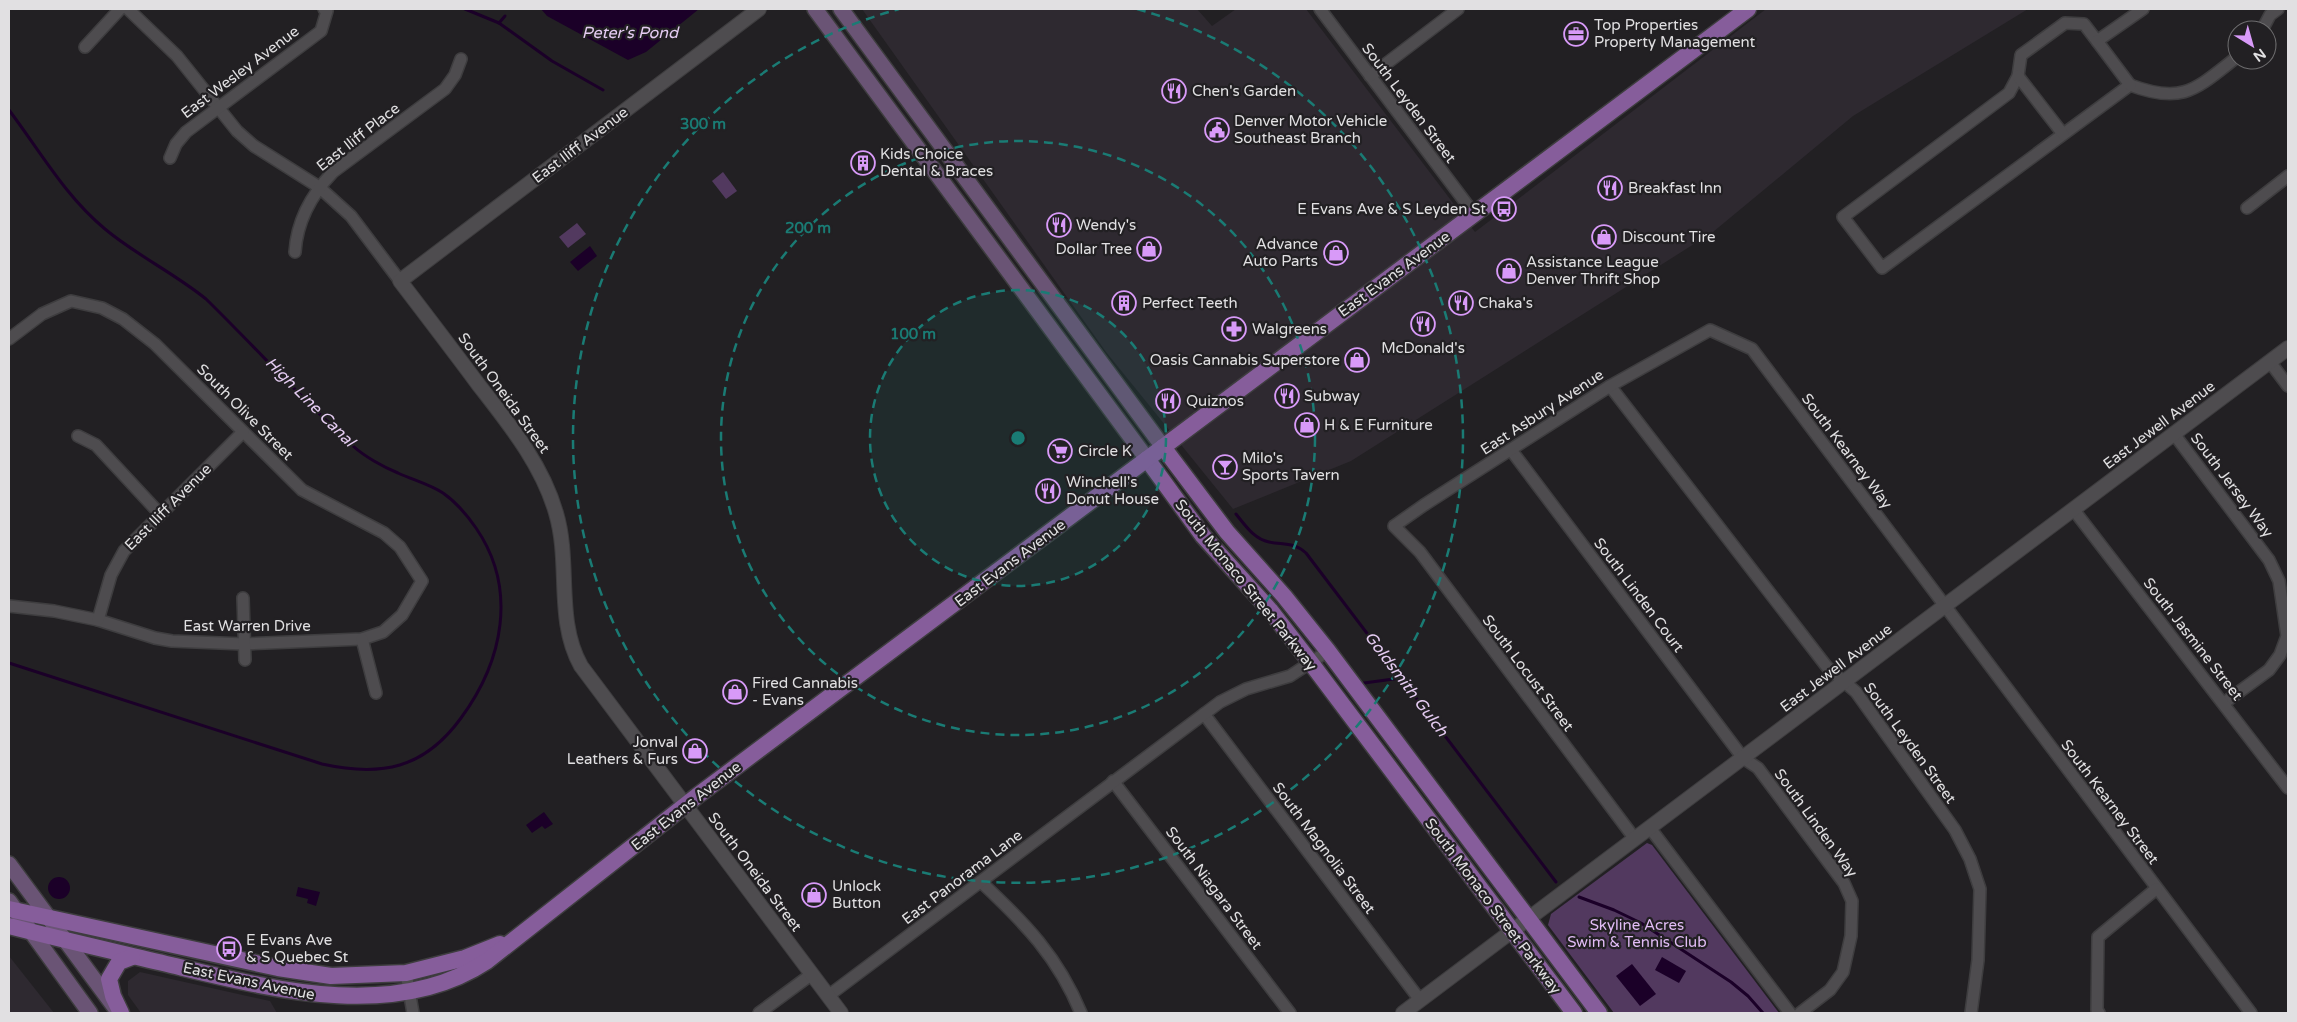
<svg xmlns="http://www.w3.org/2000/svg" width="2297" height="1022" font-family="'Varela Round',sans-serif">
	<rect width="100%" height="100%" fill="#222023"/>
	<g fill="#2e2930">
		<polygon points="862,9 1197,9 1212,26 1236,9 1306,9 1475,232 1766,9 2028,9 1853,116 1713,232 1351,461 1233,509 1106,352"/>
		<polygon points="9,956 54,1013 9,1013"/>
		<polygon points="140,972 270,1001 277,1013 141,1013 128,995 128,981"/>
	</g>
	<g fill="#52395f">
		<polygon points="723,172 737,191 726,199 712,181"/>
		<polygon points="577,223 586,234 568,248 559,237"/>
		<polygon points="1647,843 1652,845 1779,1013 1614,1013 1548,925 1551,914"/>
	</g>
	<g fill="#1b0028">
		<polygon points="541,9 699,9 646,52 628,60 547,16"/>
		<polygon points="590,246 597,256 578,271 570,262"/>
		<polygon points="544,812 553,824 545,829 542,826 532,833 526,825"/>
		<circle cx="59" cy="888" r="11"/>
		<polygon points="298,887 320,892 316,906 307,903 308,899 296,896"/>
		<polygon points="1662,957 1686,971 1679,983 1655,970"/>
		<polygon points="1632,964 1656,994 1640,1006 1616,976"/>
	</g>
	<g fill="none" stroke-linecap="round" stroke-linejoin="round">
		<g stroke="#1b0028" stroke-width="3">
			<polyline points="465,9 499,23 552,61 603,90"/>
			<polyline points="499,23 505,16"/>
			<path d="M 9,110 C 40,151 65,196 105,229 C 136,255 174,273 206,299 C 255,347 302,399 353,446 C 364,456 383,467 398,473 C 413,480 429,484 443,493 C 456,502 467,515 476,528 C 518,589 503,661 461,718 C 424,769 381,777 322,764 L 9,663"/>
			<path d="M 1236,514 C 1245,525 1254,539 1269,542 C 1283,545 1294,542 1306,553 L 1556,882"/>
			<polyline points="1364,683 1401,678"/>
			<polyline points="1579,897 1614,910 1641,923 1731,982 1748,996 1763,1013"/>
		</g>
		<g stroke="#3e3d3f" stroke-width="14">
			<g id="minor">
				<polyline points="128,9 177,56 237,131 254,146 319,187 351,216 400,281"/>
				<polyline points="1320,9 1475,215"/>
				<path d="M 2143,9 L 2097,41 L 2084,24 L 2065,23 L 2021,55 L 2018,76 L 2009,93 L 1843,217 L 1882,268 L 2130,85 C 2183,105 2196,89 2237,57"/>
				<polyline points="2262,30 2270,15 2278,9"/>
				<polyline points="2097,41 2130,85"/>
				<polyline points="85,47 120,9"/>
				<polyline points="1370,76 1458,9"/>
				<polyline points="2018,76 2063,134"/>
				<polyline points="170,158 176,144 186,132 321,31 327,11 324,9"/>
				<polyline points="2247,208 2288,176"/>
				<path d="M 295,252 C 297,221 312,194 333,172 L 445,89 L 455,75 L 461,59"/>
				<polyline points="9,339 42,314 71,301 102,308 123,319 155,344 302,490 384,533 400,547 422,581 402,615 383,632 362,639 244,644 172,641 155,638 98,620 54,611 9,606"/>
				<polyline points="2270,362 2288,386"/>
				<polyline points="1610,386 1827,667 1856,692 1955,830 1970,859 1980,889 1978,960 1971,1013"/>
				<polyline points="2174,434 2269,560 2279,581 2287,636 2280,655 2269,670 2224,703"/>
				<polyline points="78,436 96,445 160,514"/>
				<polyline points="1511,450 1743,758 1758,768 1844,883 1852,901 1851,936 1843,972 1830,990 1800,1013"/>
				<polyline points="2073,509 2288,788"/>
				<polyline points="243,598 245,660"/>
				<polyline points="98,620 111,575 124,551 243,432"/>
				<polyline points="362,639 376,693"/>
				<polyline points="1204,714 1420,1000"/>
				<polyline points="1113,781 1290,1013"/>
				<polyline points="1650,828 1790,1013"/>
				<polyline points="1635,839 1420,552 1394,526 1424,505 1610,386 1710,330 1752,349 2251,1013"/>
				<path d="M 981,882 C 1025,923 1058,957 1081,1013"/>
				<polyline points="406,973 413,1013"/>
				<polyline points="828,996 1220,702 1246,689 1290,676 1328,651"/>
				<polyline points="759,1013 812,974"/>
				<polyline points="2099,1013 2097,1010 2098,937 2156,889"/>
			</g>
		</g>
		<g stroke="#3e3d3f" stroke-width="16">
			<g id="tertiary">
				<path d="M 759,9 L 400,281 C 426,315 452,349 478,384 C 509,424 542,464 556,513 C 571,563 555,620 581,666 L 841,1013"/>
				<polyline points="1403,1013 2288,348"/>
			</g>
		</g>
		<g stroke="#3e3d3f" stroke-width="18">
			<g id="secondary">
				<polyline points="815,9 1147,459"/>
				<polyline points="841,9 1163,447"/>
				<polyline points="9,864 116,1009"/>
				<polyline points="9,901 90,1013"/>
			</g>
		</g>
		<g stroke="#3e3d3f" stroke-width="19">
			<g id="primary">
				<polyline points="1163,447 1227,532 1284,596 1328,651 1599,1013"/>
				<polyline points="1147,459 1203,536 1270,610 1311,663 1574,1013"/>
				<polyline points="9,909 278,968 331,976 406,973 465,958 500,944"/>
				<path d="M 9,926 C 63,940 117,952 171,965 C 271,989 395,1022 487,961 L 697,796 L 1748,9"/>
				<polyline points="121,1013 113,996 109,979 119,962 132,957"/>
			</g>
		</g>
		<use href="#minor" stroke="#4e4c4f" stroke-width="11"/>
		<use href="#tertiary" stroke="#4e4c4f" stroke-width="14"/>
		<use href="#secondary" stroke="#6a5475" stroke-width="15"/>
		<use href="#primary" stroke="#865d9b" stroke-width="16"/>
	</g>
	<circle cx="1018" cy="438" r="148" fill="#1a7b74" fill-opacity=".12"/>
	<g fill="none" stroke="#1a7b74" stroke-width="2.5" stroke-dasharray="9 6">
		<circle cx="1018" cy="438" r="148"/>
		<circle cx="1018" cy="438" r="297"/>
		<path d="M1137 9A445 445 0 1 1 899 9"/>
	</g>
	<defs>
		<g id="office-ring" transform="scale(1.25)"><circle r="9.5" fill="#222023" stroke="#d89af8" stroke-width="1.5"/><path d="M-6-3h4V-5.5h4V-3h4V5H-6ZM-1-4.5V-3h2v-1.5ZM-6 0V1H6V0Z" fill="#d89af8"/></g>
		<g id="restaurant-ring" transform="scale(1.25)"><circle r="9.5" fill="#222023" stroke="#d89af8" stroke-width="1.5"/><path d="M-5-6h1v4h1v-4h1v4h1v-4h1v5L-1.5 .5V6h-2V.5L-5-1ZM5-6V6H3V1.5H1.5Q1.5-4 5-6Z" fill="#d89af8"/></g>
		<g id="civic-ring" transform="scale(1.25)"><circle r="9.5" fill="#222023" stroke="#d89af8" stroke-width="1.5"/><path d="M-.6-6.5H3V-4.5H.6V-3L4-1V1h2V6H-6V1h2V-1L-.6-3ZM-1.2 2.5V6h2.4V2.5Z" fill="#d89af8"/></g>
		<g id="building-ring" transform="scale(1.25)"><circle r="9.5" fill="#222023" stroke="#d89af8" stroke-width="1.5"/><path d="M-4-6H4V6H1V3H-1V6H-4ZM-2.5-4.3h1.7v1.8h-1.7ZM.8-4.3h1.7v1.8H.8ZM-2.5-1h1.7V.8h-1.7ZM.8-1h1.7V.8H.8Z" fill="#d89af8"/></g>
		<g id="bus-ring" transform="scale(1.25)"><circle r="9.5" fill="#222023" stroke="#d89af8" stroke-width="1.5"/><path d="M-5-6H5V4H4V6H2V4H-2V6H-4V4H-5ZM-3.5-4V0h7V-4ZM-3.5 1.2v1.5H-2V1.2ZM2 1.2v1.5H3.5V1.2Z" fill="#d89af8"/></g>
		<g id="shop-ring" transform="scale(1.25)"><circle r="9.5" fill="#222023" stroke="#d89af8" stroke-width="1.5"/><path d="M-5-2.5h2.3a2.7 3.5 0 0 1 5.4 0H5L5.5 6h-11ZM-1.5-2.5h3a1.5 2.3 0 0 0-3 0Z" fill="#d89af8"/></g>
		<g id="pharmacy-ring" transform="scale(1.25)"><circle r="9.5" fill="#222023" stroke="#d89af8" stroke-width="1.5"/><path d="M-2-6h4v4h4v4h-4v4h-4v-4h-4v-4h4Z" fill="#d89af8"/></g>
		<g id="supermarket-ring" transform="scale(1.25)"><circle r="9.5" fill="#222023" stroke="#d89af8" stroke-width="1.5"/><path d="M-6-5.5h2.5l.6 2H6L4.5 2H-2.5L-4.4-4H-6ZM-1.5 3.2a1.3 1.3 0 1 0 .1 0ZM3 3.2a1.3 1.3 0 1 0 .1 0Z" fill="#d89af8"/></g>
		<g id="bar-ring" transform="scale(1.25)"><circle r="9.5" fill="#222023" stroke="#d89af8" stroke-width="1.5"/><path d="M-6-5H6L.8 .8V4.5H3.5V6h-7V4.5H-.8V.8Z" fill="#d89af8"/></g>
	</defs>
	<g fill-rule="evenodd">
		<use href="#office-ring" x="1576" y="34"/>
		<use href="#restaurant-ring" x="1174" y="91"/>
		<use href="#civic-ring" x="1217" y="130"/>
		<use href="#building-ring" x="863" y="163"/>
		<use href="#restaurant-ring" x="1610" y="188"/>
		<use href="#bus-ring" x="1504" y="209"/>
		<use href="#restaurant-ring" x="1059" y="225"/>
		<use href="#shop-ring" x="1604" y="237"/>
		<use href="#shop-ring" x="1149" y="249"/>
		<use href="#shop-ring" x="1336" y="253"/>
		<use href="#shop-ring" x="1509" y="271"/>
		<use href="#building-ring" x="1124" y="303"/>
		<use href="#restaurant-ring" x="1461" y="303"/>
		<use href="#restaurant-ring" x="1423" y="324"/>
		<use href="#pharmacy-ring" x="1234" y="329"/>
		<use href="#shop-ring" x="1357" y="360"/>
		<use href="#restaurant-ring" x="1287" y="396"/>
		<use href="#restaurant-ring" x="1168" y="401"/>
		<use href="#shop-ring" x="1307" y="425"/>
		<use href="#supermarket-ring" x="1060" y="451"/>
		<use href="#bar-ring" x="1225" y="467"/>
		<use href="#restaurant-ring" x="1048" y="491"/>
		<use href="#shop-ring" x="735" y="692"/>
		<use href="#shop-ring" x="695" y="751"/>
		<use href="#shop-ring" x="814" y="895"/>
		<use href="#bus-ring" x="229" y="949"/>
	</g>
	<g text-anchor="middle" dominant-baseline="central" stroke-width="4.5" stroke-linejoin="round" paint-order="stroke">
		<g font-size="15" fill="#e1e0e2" stroke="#222023" text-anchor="start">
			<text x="1594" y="25">Top Properties<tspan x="1594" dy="17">Property Management</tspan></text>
			<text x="1192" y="91">Chen's Garden</text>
			<text x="1234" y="121">Denver Motor Vehicle<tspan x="1234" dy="17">Southeast Branch</tspan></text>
			<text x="880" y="154">Kids Choice<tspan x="880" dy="17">Dental &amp; Braces</tspan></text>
			<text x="1628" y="188">Breakfast Inn</text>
			<text x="1486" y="209" text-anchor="end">E Evans Ave &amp; S Leyden St</text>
			<text x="1076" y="225">Wendy's</text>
			<text x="1622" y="237">Discount Tire</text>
			<text x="1318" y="244" text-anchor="end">Advance<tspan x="1318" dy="17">Auto Parts</tspan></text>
			<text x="1132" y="249" text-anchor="end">Dollar Tree</text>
			<text x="1526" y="262">Assistance League<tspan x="1526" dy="17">Denver Thrift Shop</tspan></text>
			<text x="1142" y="303">Perfect Teeth</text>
			<text x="1478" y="303">Chaka's</text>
			<text x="1252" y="329">Walgreens</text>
			<text x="1423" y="348" text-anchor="middle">McDonald's</text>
			<text x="1340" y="360" text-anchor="end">Oasis Cannabis Superstore</text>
			<text x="1304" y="396">Subway</text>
			<text x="1186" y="401">Quiznos</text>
			<text x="1324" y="425">H &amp; E Furniture</text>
			<text x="1078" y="451">Circle K</text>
			<text x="1242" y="458">Milo's<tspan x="1242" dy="17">Sports Tavern</tspan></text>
			<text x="1066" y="482">Winchell's<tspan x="1066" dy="17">Donut House</tspan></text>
			<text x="752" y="683">Fired Cannabis<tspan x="752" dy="17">- Evans</tspan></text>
			<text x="678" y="742" text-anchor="end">Jonval<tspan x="678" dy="17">Leathers &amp; Furs</tspan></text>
			<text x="832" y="886">Unlock<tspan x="832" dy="17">Button</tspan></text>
			<text x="246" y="940">E Evans Ave<tspan x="246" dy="17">&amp; S Quebec St</tspan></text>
		</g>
		<g font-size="15" fill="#e1e0e2" stroke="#222023">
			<text transform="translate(240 72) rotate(-37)">East Wesley Avenue</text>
			<text transform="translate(1409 103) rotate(53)">South Leyden Street</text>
			<text transform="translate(358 137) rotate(-38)">East Iliff Place</text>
			<text transform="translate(580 145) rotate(-37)">East Iliff Avenue</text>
			<text transform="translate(1394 274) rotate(-36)">East Evans Avenue</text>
			<text transform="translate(504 393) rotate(54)">South Oneida Street</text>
			<text transform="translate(245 412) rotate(45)">South Olive Street</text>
			<text transform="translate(1542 412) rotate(-33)">East Asbury Avenue</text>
			<text transform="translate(2159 425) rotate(-37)">East Jewell Avenue</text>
			<text transform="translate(1847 451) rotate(53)">South Kearney Way</text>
			<text transform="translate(2232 485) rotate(53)">South Jersey Way</text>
			<text transform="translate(168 507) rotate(-45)">East Iliff Avenue</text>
			<text transform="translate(1010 563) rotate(-37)">East Evans Avenue</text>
			<text transform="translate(1246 585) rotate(51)">South Monaco Street Parkway</text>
			<text transform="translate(1639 595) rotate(53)">South Linden Court</text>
			<text x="247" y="626">East Warren Drive</text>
			<text transform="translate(2193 639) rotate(52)">South Jasmine Street</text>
			<text transform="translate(1836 668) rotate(-37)">East Jewell Avenue</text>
			<text transform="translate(1528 673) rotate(53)">South Locust Street</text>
			<text transform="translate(1910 743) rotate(54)">South Leyden Street</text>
			<text transform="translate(2110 802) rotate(53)">South Kearney Street</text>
			<text transform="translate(686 806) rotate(-38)">East Evans Avenue</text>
			<text transform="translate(1816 823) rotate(54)">South Linden Way</text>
			<text transform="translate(1324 848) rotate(53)">South Magnolia Street</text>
			<text transform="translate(755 872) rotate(53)">South Oneida Street</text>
			<text transform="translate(962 877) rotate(-37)">East Panorama Lane</text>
			<text transform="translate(1214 888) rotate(53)">South Niagara Street</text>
			<text transform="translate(1493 906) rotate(53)">South Monaco Street Parkway</text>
			<text transform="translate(249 981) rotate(12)">East Evans Avenue</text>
		</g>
		<g font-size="15" fill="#e1bcf5" stroke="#222023">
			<text x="1637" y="925">Skyline Acres<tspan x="1637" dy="17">Swim &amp; Tennis Club</tspan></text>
		</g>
		<g font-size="16" font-style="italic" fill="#e5ccf2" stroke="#222023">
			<text x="630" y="33">Peter's Pond</text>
			<text transform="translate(310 402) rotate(45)">High Line Canal</text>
			<text transform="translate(1406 684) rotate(53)">Goldsmith Gulch</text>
		</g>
	</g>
	<circle cx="1018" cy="438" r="8" fill="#1a7b74" stroke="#222023" stroke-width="2.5"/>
	<g font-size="15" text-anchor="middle" font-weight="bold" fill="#1a7b74" stroke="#222023" stroke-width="4.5" stroke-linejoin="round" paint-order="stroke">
		<text x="703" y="129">300 m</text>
		<text x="808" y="233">200 m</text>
		<text x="913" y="339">100 m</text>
	</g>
	<rect width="2297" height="1022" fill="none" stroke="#e1e0e2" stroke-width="20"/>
	<g transform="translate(2252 45) rotate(143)"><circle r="24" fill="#222023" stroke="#6e6d6f"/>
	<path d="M0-4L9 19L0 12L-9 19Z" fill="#d89af8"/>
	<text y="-8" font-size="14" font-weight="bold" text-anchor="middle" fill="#e1e0e2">N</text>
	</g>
</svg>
